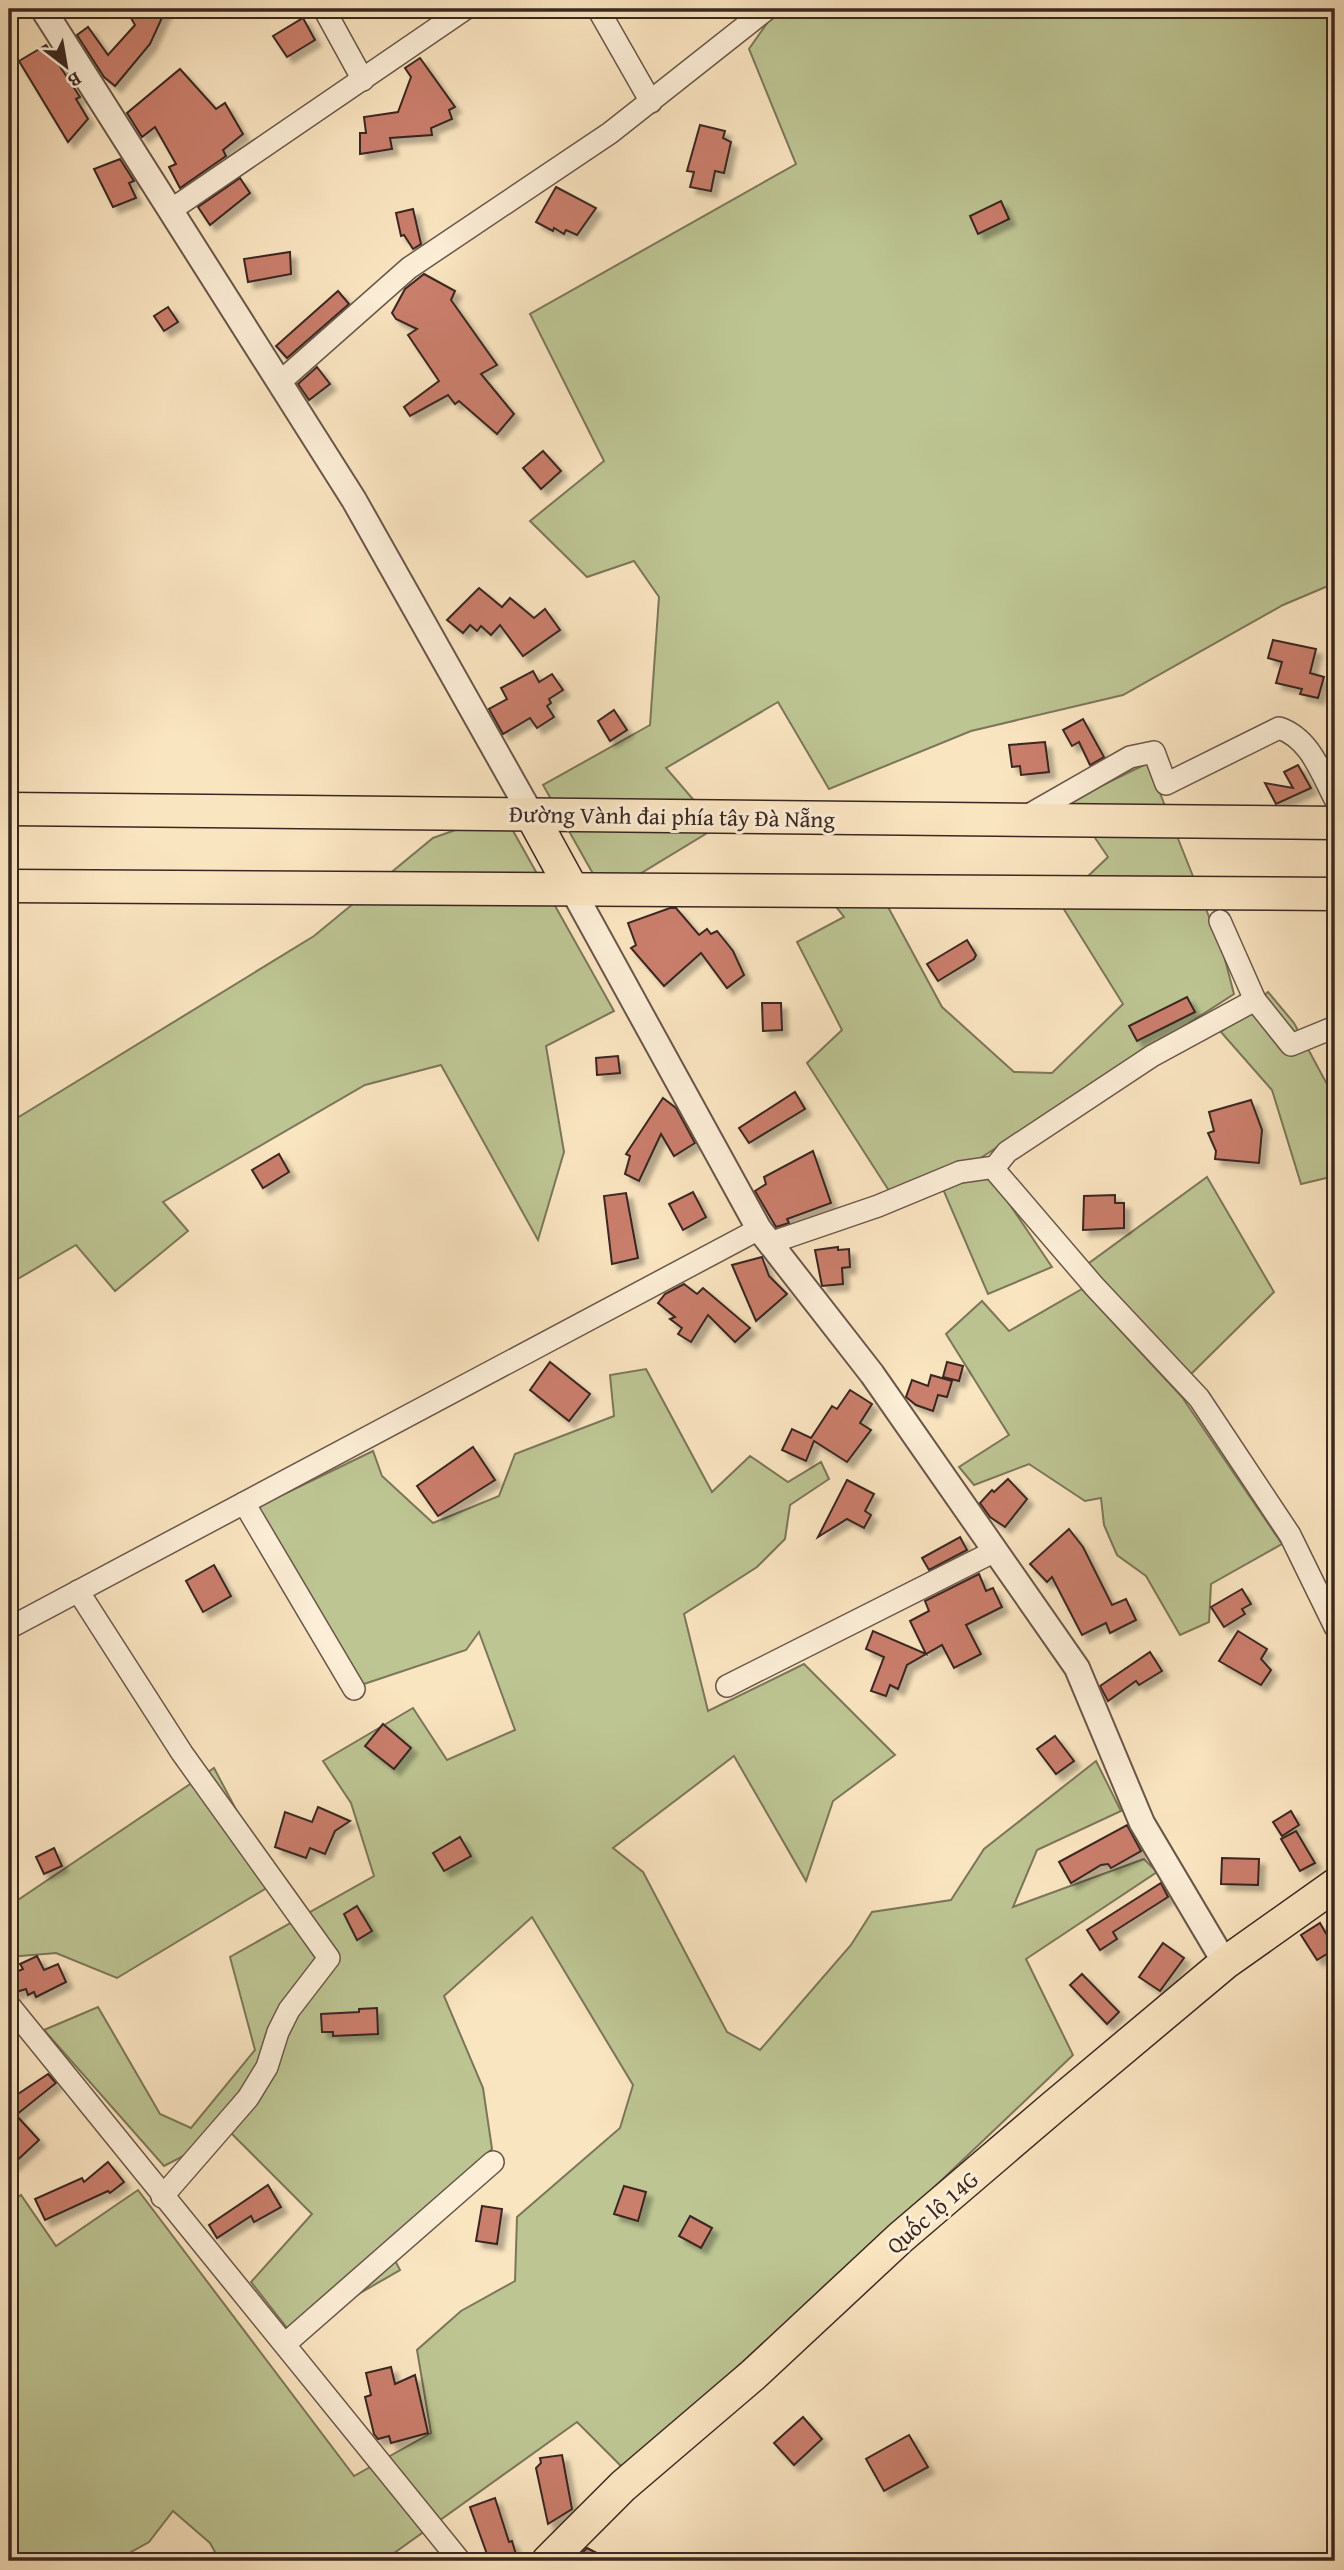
<svg xmlns="http://www.w3.org/2000/svg" width="1344" height="2570" font-family="'Gentium Book Plus',serif">
	<defs>
		<filter id="shadow"><feDropShadow dx="6" dy="6" stdDeviation="2" flood-color="#0004"/></filter>
	</defs>
	<rect width="100%" height="100%" fill="#fae5c1"/>
	<filter id="stains"><feTurbulence type="fractalNoise" baseFrequency=".00286" numOctaves="4"/><feColorMatrix values="0 0 0 0 .2 0 0 0 0 .09 0 0 0 0 .02 0 0 0 .5 -.17"/></filter>
	<radialGradient id="worn" r=".72"><stop offset=".6" stop-color="#630" stop-opacity="0"/><stop offset="1" stop-color="#630" stop-opacity=".3"/></radialGradient>
	<g fill="#bdc593" stroke="#7c765a" stroke-width="2">
		<polygon points="777,9 1335,9 1335,583 1283,605 1123,695 971,731 829,789 778,702 666,768 717,827 605,895 543,785 650,725 659,597 634,561 587,577 530,521 604,461 530,314 796,164 749,49"/>
		<polygon points="1148,763 1223,952 1234,994 979,1159 1052,1267 988,1294 943,1189 893,1197 807,1063 842,1030 797,942 844,917 834,904 888,907 942,1007 1014,1072 1052,1073 1123,1004 1060,903 1108,857 1070,801"/>
		<polygon points="503,813 614,1011 546,1046 564,1152 538,1240 441,1065 365,1085 163,1202 188,1231 115,1291 76,1245 9,1284 9,1123 314,936 433,838"/>
		<polygon points="1268,992 1294,1023 1335,1099 1335,1176 1301,1184 1272,1090 1221,1032"/>
		<polygon points="1207,1177 1274,1292 1188,1377 1085,1266"/>
		<polygon points="1082,1289 1182,1397 1282,1544 1211,1584 1209,1622 1180,1635 1146,1576 1117,1555 1104,1525 1101,1498 1085,1501 1029,1464 974,1485 959,1467 1009,1435 946,1334 982,1301 1009,1331"/>
		<polygon points="646,1369 712,1492 750,1456 788,1482 821,1462 829,1479 790,1505 785,1539 757,1567 684,1614 708,1711 804,1664 895,1755 833,1801 806,1881 734,1756 613,1848 643,1872 727,2032 760,2050 851,1945 872,1912 951,1900 984,1849 1096,1761 1121,1811 1037,1850 1013,1907 1144,1859 1157,1872 1026,1959 1073,2055 904,2216 624,2469 577,2422 383,2561 220,2561 210,2543 173,2511 149,2542 115,2561 9,2561 9,2314 12,2312 9,2307 9,2204 21,2195 56,2246 138,2190 354,2476 431,2433 417,2350 461,2311 515,2281 517,2217 620,2128 633,2085 532,1917 444,1996 483,2088 492,2149 389,2249 400,2270 291,2333 251,2282 312,2214 230,2132 164,2166 44,2030 98,2007 160,2114 191,2128 255,2050 230,1957 374,1876 351,1803 323,1761 413,1708 447,1760 515,1730 479,1632 466,1650 358,1686 241,1515 373,1451 382,1476 433,1523 499,1496 515,1454 614,1416 610,1375"/>
		<polygon points="214,1768 275,1883 117,1978 56,1953 9,1957 9,1906"/>
	</g>
	<g fill="#ca7e6c" stroke="#3a2721" stroke-width="2" filter="url(#shadow)">
		<polygon points="126,9 166,9 150,44 115,86 104,77 77,35 88,27 108,55 135,25"/>
		<polygon points="303,18 315,40 287,57 273,36"/>
		<polygon points="46,45 80,97 76,99 88,119 68,142 19,61"/>
		<polygon points="420,58 455,107 449,110 452,119 431,128 432,135 390,138 392,149 360,154 360,133 366,133 364,117 398,112 411,77 405,68"/>
		<polygon points="180,69 216,109 225,103 243,134 223,150 226,156 180,188 169,167 176,164 155,127 142,137 127,113"/>
		<polygon points="700,125 725,131 723,138 731,142 724,173 715,171 711,191 690,187 694,172 687,171"/>
		<polygon points="120,159 134,181 129,183 136,198 113,207 94,169"/>
		<polygon points="240,178 250,193 210,225 198,207"/>
		<polygon points="556,187 596,208 577,235 566,230 564,234 554,228 553,231 536,222"/>
		<polygon points="1001,201 1009,219 978,234 970,216"/>
		<polygon points="413,209 421,244 413,249 404,235 401,236 396,213"/>
		<polygon points="290,252 291,274 248,282 244,259"/>
		<polygon points="424,274 455,291 451,300 497,365 481,374 514,414 497,434 459,401 455,404 448,395 410,416 404,407 439,381 408,335 417,329 396,319 392,313 405,289"/>
		<polygon points="338,291 349,304 287,358 276,346"/>
		<polygon points="168,307 178,322 164,331 154,316"/>
		<polygon points="317,367 330,384 309,400 298,384"/>
		<polygon points="543,451 561,471 541,489 523,468"/>
		<polygon points="479,588 502,607 510,598 534,618 545,609 560,630 523,656 500,625 491,635 481,626 477,631 470,625 463,633 447,620"/>
		<polygon points="1273,640 1316,649 1310,673 1324,677 1318,698 1300,694 1302,689 1276,683 1282,662 1268,658"/>
		<polygon points="533,671 539,682 552,674 563,690 549,699 551,703 547,706 554,717 537,728 530,718 503,734 489,709 507,699 501,688"/>
		<polygon points="614,710 627,730 610,741 598,721"/>
		<polygon points="1083,719 1104,757 1090,765 1079,742 1072,746 1063,730"/>
		<polygon points="1045,742 1049,772 1021,775 1020,766 1012,767 1009,745"/>
		<polygon points="1298,765 1311,788 1276,804 1265,783 1293,788 1284,772"/>
		<polygon points="670,908 676,908 699,935 707,929 711,934 717,931 733,951 744,975 727,988 701,953 664,986 631,948 636,945 628,923"/>
		<polygon points="967,940 976,955 974,959 938,981 927,964"/>
		<polygon points="1187,997 1195,1012 1137,1041 1129,1026"/>
		<polygon points="762,1003 781,1003 782,1030 763,1031"/>
		<polygon points="618,1056 620,1073 597,1075 596,1058"/>
		<polygon points="795,1092 805,1109 749,1143 739,1128"/>
		<polygon points="663,1098 676,1108 695,1143 674,1156 661,1134 639,1181 625,1174 630,1156 626,1154"/>
		<polygon points="1251,1100 1262,1130 1259,1163 1215,1159 1216,1151 1208,1133 1214,1131 1209,1112"/>
		<polygon points="813,1151 831,1203 787,1219 789,1223 776,1227 755,1191 766,1184 764,1177"/>
		<polygon points="279,1154 289,1172 263,1188 252,1170"/>
		<polygon points="693,1192 706,1217 683,1230 669,1204"/>
		<polygon points="626,1193 638,1258 612,1264 604,1196"/>
		<polygon points="1115,1195 1115,1203 1124,1203 1124,1228 1083,1230 1084,1196"/>
		<polygon points="838,1247 838,1250 849,1249 850,1267 842,1268 843,1284 822,1286 815,1250"/>
		<polygon points="762,1257 769,1276 787,1294 756,1321 732,1265"/>
		<polygon points="684,1284 697,1294 703,1288 750,1328 735,1342 708,1315 691,1342 678,1334 682,1328 670,1319 675,1317 658,1303 665,1294"/>
		<polygon points="550,1362 590,1394 569,1421 530,1390"/>
		<polygon points="947,1362 963,1366 959,1381 943,1377"/>
		<polygon points="931,1375 952,1381 947,1397 938,1395 933,1411 916,1405 906,1397 912,1380 928,1386"/>
		<polygon points="850,1390 872,1404 860,1423 871,1430 847,1462 814,1441 806,1461 782,1450 792,1429 811,1438 832,1406 837,1409"/>
		<polygon points="473,1447 495,1480 438,1516 417,1486"/>
		<polygon points="1008,1479 1027,1499 1005,1527 990,1517 980,1503 992,1490 994,1492"/>
		<polygon points="847,1480 874,1494 865,1511 871,1515 864,1528 847,1519 818,1537"/>
		<polygon points="1069,1529 1083,1547 1112,1605 1126,1599 1136,1620 1110,1633 1106,1623 1082,1635 1052,1577 1047,1582 1030,1564"/>
		<polygon points="960,1537 967,1550 929,1570 922,1558"/>
		<polygon points="214,1565 231,1596 203,1612 186,1581"/>
		<polygon points="979,1574 986,1591 993,1588 1002,1607 966,1625 981,1654 954,1668 942,1645 907,1665 898,1689 890,1685 886,1696 871,1691 884,1657 866,1649 873,1631 926,1654 910,1621 929,1611 925,1601"/>
		<polygon points="1242,1589 1251,1604 1242,1609 1245,1614 1224,1627 1211,1607"/>
		<polygon points="1238,1631 1267,1649 1261,1659 1271,1670 1261,1685 1219,1661"/>
		<polygon points="1150,1652 1162,1671 1139,1685 1136,1681 1108,1701 1100,1686"/>
		<polygon points="383,1724 411,1748 394,1769 365,1746"/>
		<polygon points="1055,1736 1074,1761 1056,1774 1037,1749"/>
		<polygon points="318,1807 350,1821 335,1831 325,1854 310,1848 306,1858 275,1847 285,1812 312,1822"/>
		<polygon points="1291,1811 1299,1825 1282,1836 1273,1822"/>
		<polygon points="1127,1825 1141,1851 1111,1868 1108,1864 1101,1865 1071,1883 1059,1862"/>
		<polygon points="1296,1831 1315,1863 1300,1871 1281,1839"/>
		<polygon points="460,1837 471,1856 444,1871 433,1853"/>
		<polygon points="54,1848 62,1866 44,1874 36,1857"/>
		<polygon points="1222,1858 1259,1859 1258,1885 1221,1884"/>
		<polygon points="1161,1883 1168,1897 1113,1932 1117,1939 1100,1950 1087,1930"/>
		<polygon points="357,1906 372,1931 357,1940 344,1914"/>
		<polygon points="1320,1923 1335,1949 1317,1960 1301,1935"/>
		<polygon points="1163,1943 1184,1958 1160,1991 1139,1977"/>
		<polygon points="37,1956 44,1970 58,1964 66,1982 36,1997 34,1992 28,1995 26,1989 13,1993 9,1975 23,1969 20,1964"/>
		<polygon points="1082,1974 1119,2012 1107,2024 1070,1985"/>
		<polygon points="377,2008 378,2034 333,2036 333,2032 322,2032 321,2014 359,2012 359,2009"/>
		<polygon points="48,2074 56,2083 16,2115 39,2140 9,2168 9,2100"/>
		<polygon points="108,2162 124,2182 110,2193 108,2191 45,2220 35,2199 82,2178 84,2182"/>
		<polygon points="268,2185 281,2207 254,2222 251,2216 217,2238 209,2225"/>
		<polygon points="624,2186 646,2192 638,2221 614,2214"/>
		<polygon points="482,2206 502,2209 497,2244 476,2241"/>
		<polygon points="690,2216 712,2228 701,2248 679,2236"/>
		<polygon points="391,2367 395,2384 415,2375 428,2433 391,2443 389,2436 378,2439 374,2434 365,2397 371,2395 366,2373"/>
		<polygon points="803,2417 822,2439 794,2465 774,2443"/>
		<polygon points="909,2435 928,2467 884,2491 866,2459"/>
		<polygon points="562,2455 572,2509 548,2524 536,2468 541,2463 540,2458"/>
		<polygon points="495,2498 509,2542 512,2541 518,2561 491,2561 488,2557 470,2507"/>
		<polygon points="587,2548 612,2561 574,2561"/>
	</g>
	<g fill="none" stroke-linecap="round" stroke-linejoin="round">
		<g stroke="#6a5649" stroke-width="24">
			<g id="minor">
				<polyline points="324,9 363,80"/>
				<polyline points="598,9 651,102"/>
				<polyline points="171,210 465,9"/>
				<polyline points="280,382 409,268 610,133 767,9"/>
				<path d="M 1025,817 L 1130,757 L 1154,752 L 1166,784 L 1279,728 C 1310,738 1321,773 1335,799"/>
				<polyline points="1220,921 1255,1000 1291,1045 1335,1027"/>
				<polyline points="1255,1000 1152,1056 1007,1152 995,1167 998,1174 1094,1286 1199,1398 1290,1535 1335,1627"/>
				<polyline points="770,1243 878,1206 960,1172 995,1167"/>
				<polyline points="244,1503 354,1689"/>
				<polyline points="78,1591 182,1753 329,1958 289,2010 278,2032 267,2067 248,2098 162,2197"/>
				<polyline points="9,1628 759,1229"/>
				<polyline points="727,1686 995,1551"/>
				<polyline points="9,2005 460,2561"/>
				<polyline points="285,2344 493,2162"/>
			</g>
		</g>
		<g stroke="#6a5649" stroke-width="28">
			<g id="tertiary">
				<polyline points="43,9 354,500 531,814"/>
				<polyline points="572,889 759,1229 872,1374 1077,1668 1142,1823 1225,1963"/>
			</g>
		</g>
		<g stroke="#3a2721" stroke-width="35">
			<g id="primary">
				<polyline points="9,809 1335,823"/>
				<polyline points="531,814 572,889"/>
				<polyline points="9,886 1335,894"/>
				<polyline points="548,2561 623,2486 753,2375 900,2238 1052,2108 1225,1963 1335,1885"/>
			</g>
		</g>
		<use href="#minor" stroke="#fceed7" stroke-width="21"/>
		<use href="#tertiary" stroke="#fceed7" stroke-width="24"/>
		<use href="#primary" stroke="#fae5c1" stroke-width="32"/>
	</g>
	<g text-anchor="middle" dominant-baseline="central" stroke-width="6" stroke-linejoin="round" paint-order="stroke">
		<g font-size="23" fill="#3a2721" stroke="#fceed7">
			<text transform="translate(672 816) rotate(1)">Đường Vành đai phía tây Đà Nẵng</text>
			<text transform="translate(932 2212) rotate(-41)">Quốc lộ 14G</text>
		</g>
	</g>
	<rect width="1344" height="2570" fill="none" stroke="#fae5c1" stroke-width="35"/>
	<rect x="10" y="10" width="1323" height="2549" fill="none" stroke="#3a2721" stroke-width="3.5"/>
	<rect x="18" y="18" width="1309" height="2535" fill="none" stroke="#3a2721" stroke-width="2"/>
	<g transform="translate(66 66) rotate(149)" stroke="#fceed7" stroke-width="5" paint-order="stroke">
	<path d="M0-5L12 26L0 18L-12 26Z" fill="#3a2721"/>
	<text y="-10" font-size="19" font-weight="bold" text-anchor="middle" fill="#3a2721">B</text>
	</g>
	<rect width="100%" height="100%" filter="url(#stains)"/>
	<rect width="100%" height="100%" fill="url(#worn)"/>
</svg>
